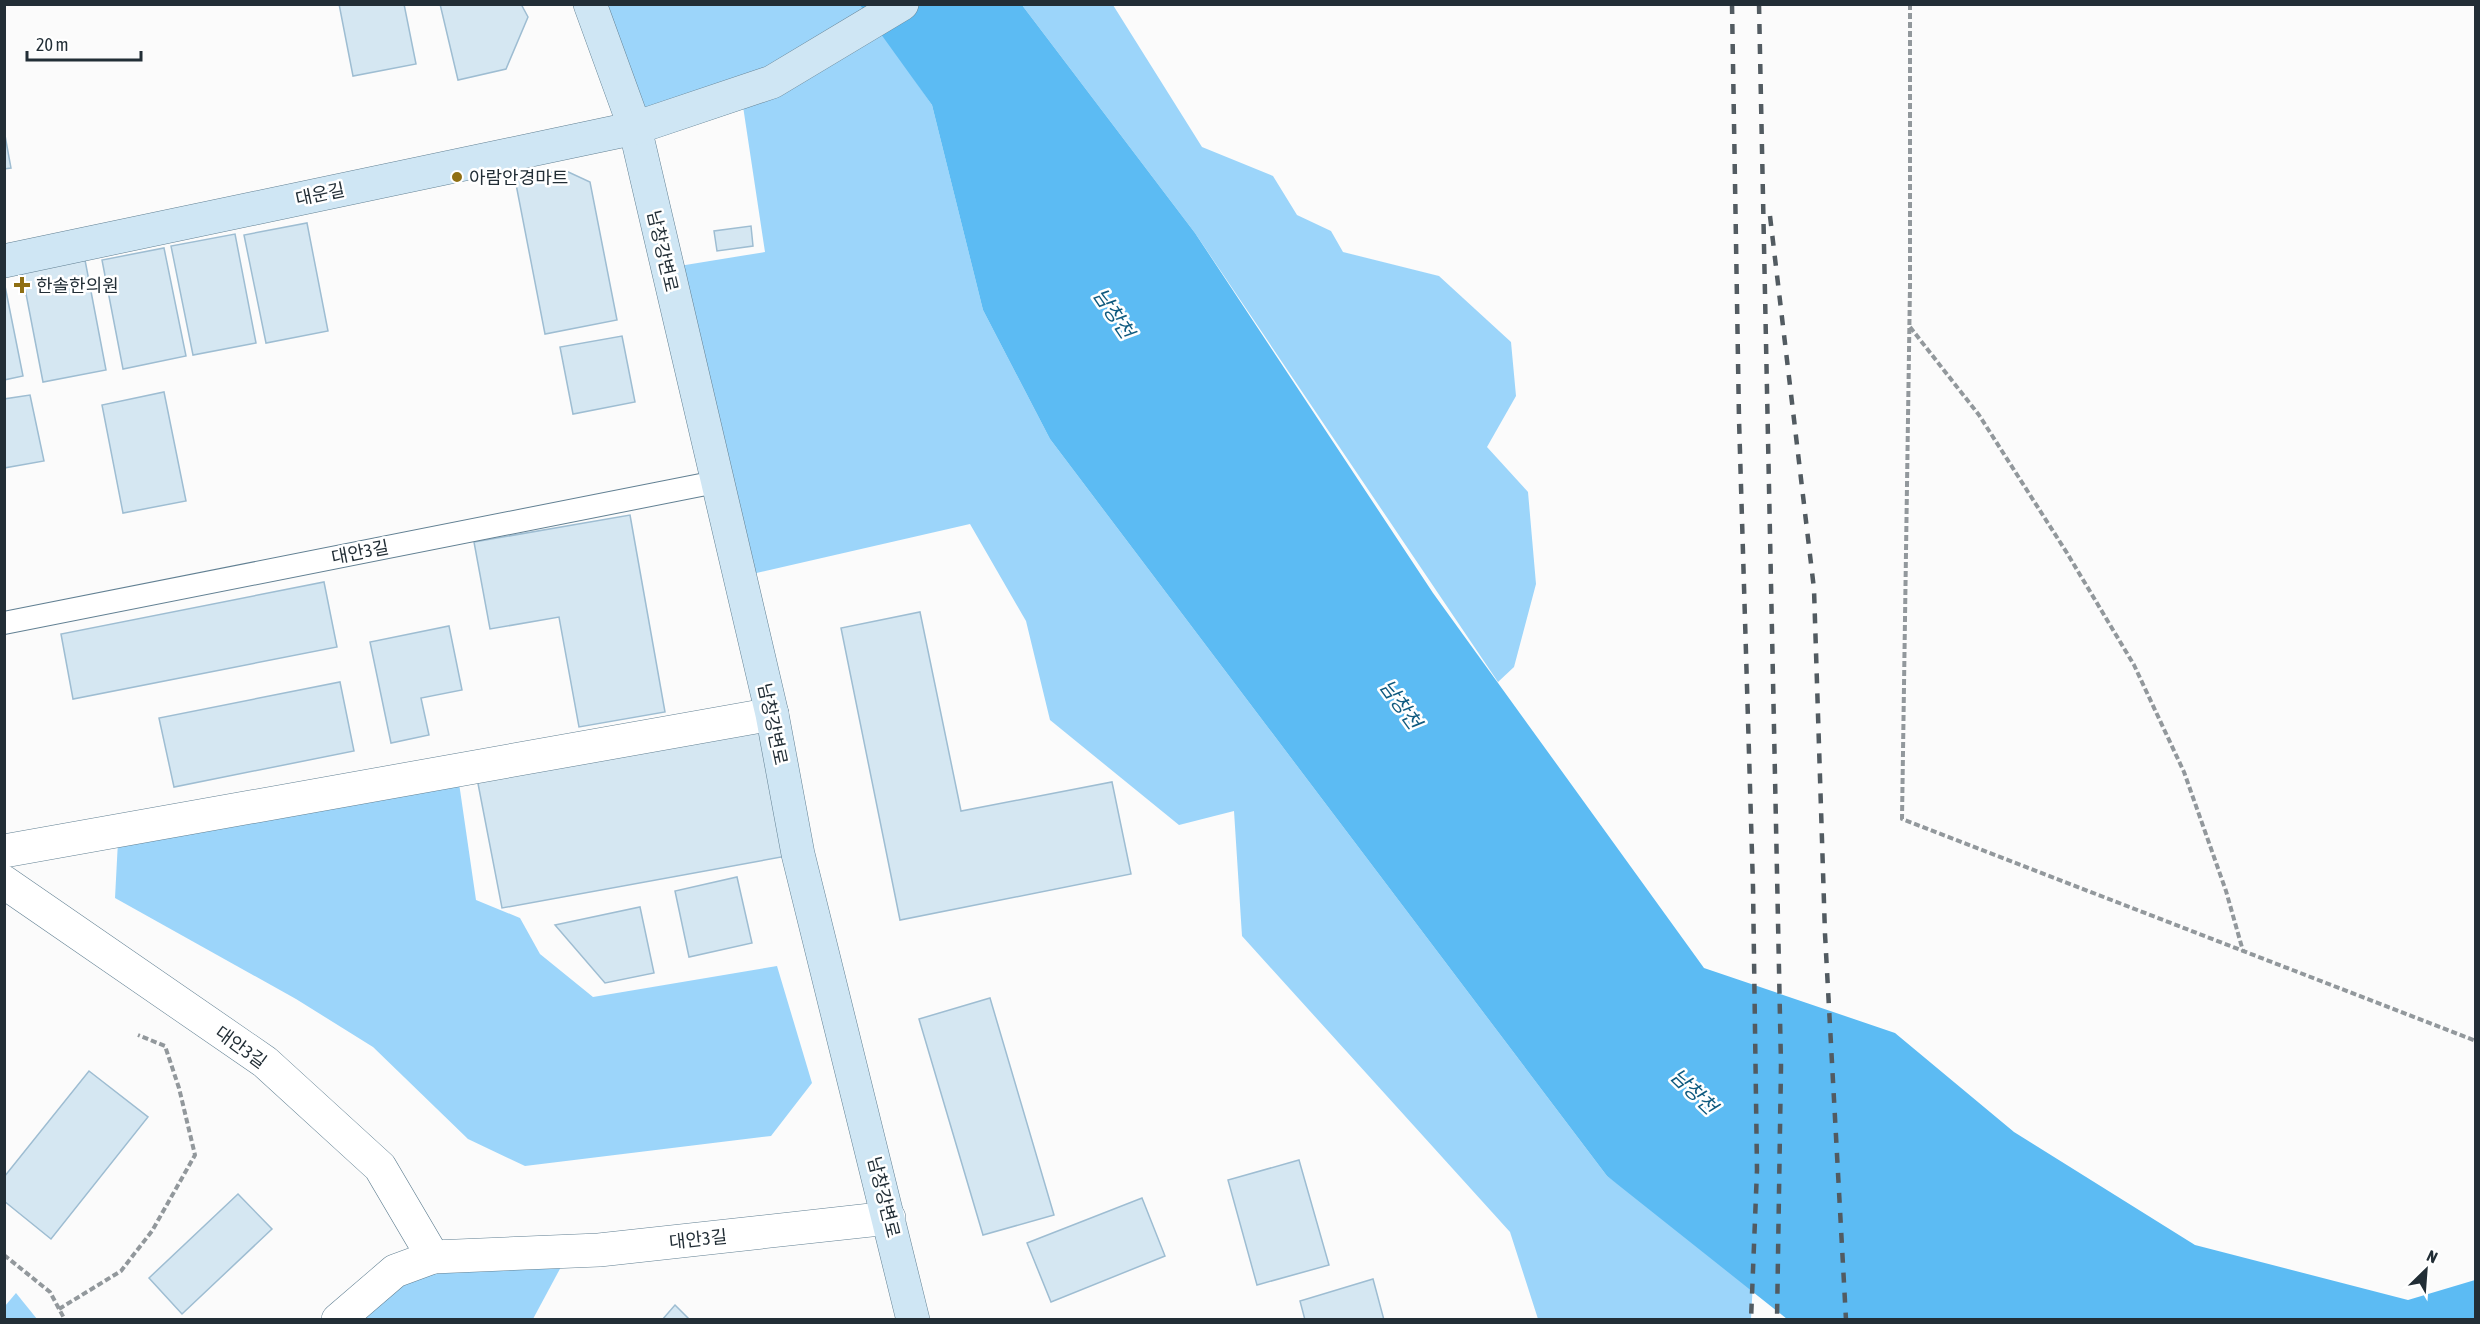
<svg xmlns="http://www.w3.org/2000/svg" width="2480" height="1324" font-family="'Asap Condensed','Noto Sans KR',sans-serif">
	<rect width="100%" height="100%" fill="#fbfbfb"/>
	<g fill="#9cd5fa">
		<polygon points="590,5 902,5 882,33 932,105 983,310 1050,439 1607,1176 1753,1281 1751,1319 1538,1319 1510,1232 1242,936 1234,811 1179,825 1050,720 1026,621 970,524 739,577 667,268 765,252 741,93 635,128"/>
		<polygon points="1022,5 1113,5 1202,147 1273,176 1297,215 1331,231 1343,252 1439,276 1511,342 1516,396 1487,447 1528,492 1536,584 1514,667 1498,682 1195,233"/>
		<polygon points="459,783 476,900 520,918 540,954 593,997 777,966 812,1083 771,1136 525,1166 468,1139 373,1047 296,999 115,898 118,841"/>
		<polygon points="569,1252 533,1319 338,1320 395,1271"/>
		<polygon points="16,1293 37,1319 5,1319 5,1306"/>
	</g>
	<polygon fill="#5cbbf3" points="860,5 1022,5 1195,233 1433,593 1704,968 1895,1033 2014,1132 2195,1245 2408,1300 2475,1280 2475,1319 1787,1319 1607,1176 1050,439 983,310 932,105"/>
	<g fill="#d5e7f2" stroke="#9ebdd2" stroke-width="1.5">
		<polygon points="339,4 404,4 416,64 353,76"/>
		<polygon points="440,4 521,4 528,17 506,69 458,80"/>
		<polygon points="4,130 11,168 4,169"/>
		<polygon points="564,170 590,182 617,320 545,334 515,179"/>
		<polygon points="307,223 328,331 266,343 244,235"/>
		<polygon points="751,226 753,246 717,251 714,231"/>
		<polygon points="235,234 256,343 193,355 171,246"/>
		<polygon points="164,248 186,356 123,369 102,260"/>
		<polygon points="85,260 106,370 43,382 22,273"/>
		<polygon points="4,281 23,376 4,380"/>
		<polygon points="622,336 635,402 573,414 560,347"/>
		<polygon points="164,392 186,501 123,513 102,405"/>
		<polygon points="30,395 44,461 4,468 4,399"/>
		<polygon points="630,515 665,712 579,727 559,617 490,629 474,542"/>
		<polygon points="324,582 337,647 73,699 61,634"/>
		<polygon points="920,612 961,811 1112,782 1131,874 900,920 841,628"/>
		<polygon points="449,626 462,690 421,698 429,735 391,743 370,642"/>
		<polygon points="340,682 354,751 174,787 159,718"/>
		<polygon points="772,714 798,854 502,908 475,768"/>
		<polygon points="737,877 752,943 689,957 675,891"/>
		<polygon points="640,907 654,973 605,983 555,925"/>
		<polygon points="990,998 1054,1215 983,1235 919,1019"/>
		<polygon points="89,1071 148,1117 51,1239 4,1201 4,1177"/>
		<polygon points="1299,1160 1329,1265 1257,1285 1228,1180"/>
		<polygon points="238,1194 272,1229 182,1314 149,1278"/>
		<polygon points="1142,1198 1165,1256 1051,1302 1027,1243"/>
		<polygon points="1373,1279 1384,1320 1305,1320 1300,1301"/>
		<polygon points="675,1305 690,1320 662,1320"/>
	</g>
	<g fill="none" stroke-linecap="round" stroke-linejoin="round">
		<g stroke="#628093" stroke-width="24">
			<polyline id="lane" points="4,623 716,482"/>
		</g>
		<g stroke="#628093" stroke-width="34">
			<g id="street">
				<polyline points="4,851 772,714"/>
				<polyline points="4,882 265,1062 380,1167 433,1257 395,1271 338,1320"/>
				<polyline points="433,1257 599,1250 889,1218"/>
			</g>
		</g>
		<g stroke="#628093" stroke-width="34">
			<g id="secondary">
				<polyline points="902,4 772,82 635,128 772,714 798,854 913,1320"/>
				<polyline points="4,261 635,128 590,4"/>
			</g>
		</g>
		<g stroke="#92989c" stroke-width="4" stroke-dasharray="6 3" stroke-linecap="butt">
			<polyline points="1910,4 1910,285 1902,819 2476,1041"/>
			<polyline points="1910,327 1979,415 2067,553 2134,665 2184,772 2226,891 2243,951"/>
			<polyline points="4,1255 50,1292 65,1320"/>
			<polyline points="59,1309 121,1271 152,1231 195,1155 179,1088 165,1046 138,1035"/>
		</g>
		<use href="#lane" stroke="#fff" stroke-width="22"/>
		<use href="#street" stroke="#fff" stroke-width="33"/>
		<use href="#secondary" stroke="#cfe6f4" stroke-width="33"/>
		<g stroke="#525b61" stroke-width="4.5" stroke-dasharray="10 10" stroke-linecap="butt">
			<polyline points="1732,4 1739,419 1753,887 1757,1170 1751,1320"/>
			<polyline points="1759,4 1781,1066 1777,1320"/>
			<polyline points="1770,216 1814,589 1825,934 1846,1320"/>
		</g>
	</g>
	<g fill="#8f6f13" stroke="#fff" stroke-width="2">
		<circle cx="457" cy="177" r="6"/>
		<path d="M19 276h6v6h6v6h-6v6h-6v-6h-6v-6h6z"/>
	</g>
	<g text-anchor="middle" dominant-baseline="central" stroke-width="5" stroke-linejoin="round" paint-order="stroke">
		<g font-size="18" fill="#222e36" stroke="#fff" text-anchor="start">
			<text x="469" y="177">아람안경마트</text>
			<text x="36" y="285">한솔한의원</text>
		</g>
		<g font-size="18" fill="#222e36" stroke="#fff">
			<text transform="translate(320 194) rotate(-12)">대운길</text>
			<text transform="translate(663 251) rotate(77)">남창강변로</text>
			<text transform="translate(360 552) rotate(-11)">대안3길</text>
			<text transform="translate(773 724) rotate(78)">남창강변로</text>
			<text transform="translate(241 1047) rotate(36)">대안3길</text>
			<text transform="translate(884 1197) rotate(76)">남창강변로</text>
			<text transform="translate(698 1239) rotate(-6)">대안3길</text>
		</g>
		<g font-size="20" font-style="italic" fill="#0f5a7f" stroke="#fff">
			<text transform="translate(1114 313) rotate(56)">남창천</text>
			<text transform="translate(1401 704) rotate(54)">남창천</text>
			<text transform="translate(1694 1091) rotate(44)">남창천</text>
		</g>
	</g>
	<rect width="2480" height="1324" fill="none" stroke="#222e36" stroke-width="12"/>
	<g transform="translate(2426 1270) rotate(25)" stroke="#ffffff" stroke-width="4.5" paint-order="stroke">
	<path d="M0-4.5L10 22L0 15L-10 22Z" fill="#222e36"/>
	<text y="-9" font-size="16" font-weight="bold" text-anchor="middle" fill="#222e36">N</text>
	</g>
	<path d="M27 51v9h114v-9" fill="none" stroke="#222e36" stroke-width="3"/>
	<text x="36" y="51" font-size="18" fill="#222e36" stroke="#ffffff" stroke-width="4.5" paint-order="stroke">20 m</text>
</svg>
